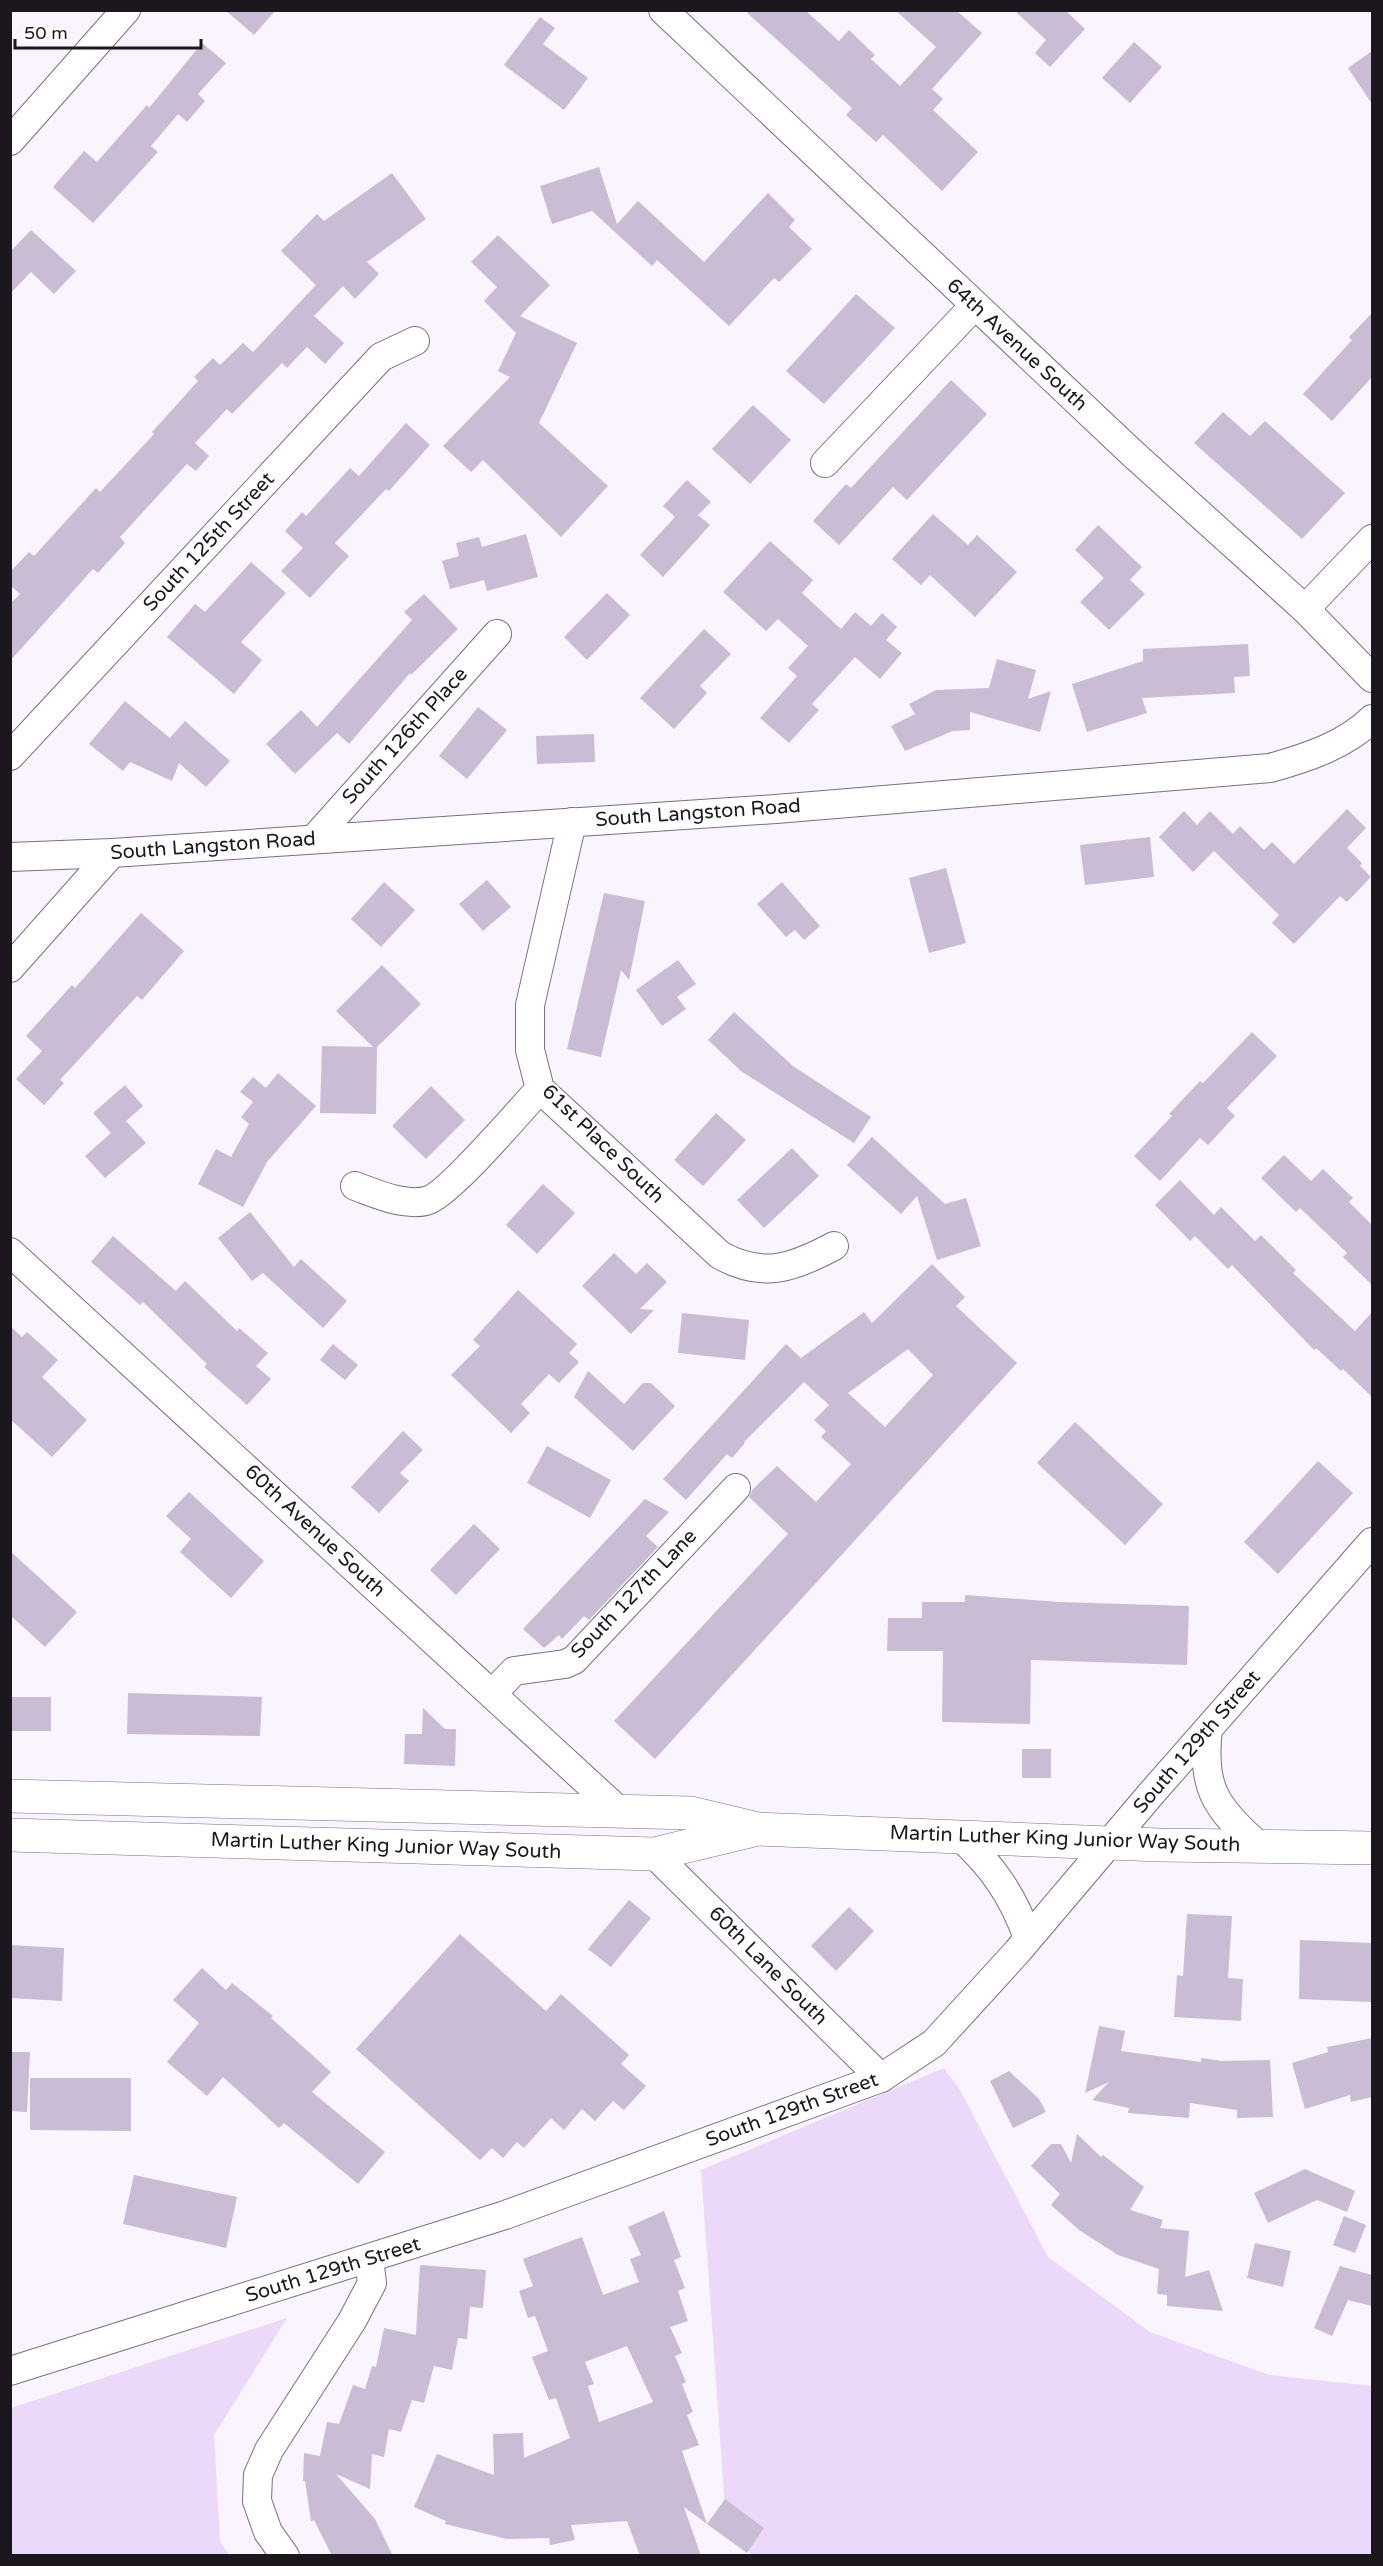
<svg xmlns="http://www.w3.org/2000/svg" width="1383" height="2566" font-family="'Varela Round',sans-serif">
	<rect width="100%" height="100%" fill="#faf4fe"/>
	<g fill="#ecd9f9">
		<polygon points="944,2068 960,2090 1048,2257 1150,2332 1269,2375 1372,2386 1372,2555 752,2555 726,2522 701,2170"/>
		<polygon points="287,2318 214,2435 220,2541 229,2555 11,2555 11,2408"/>
	</g>
	<g fill="#cabcd4" fill-rule="evenodd">
		<polygon points="225,10 276,10 254,35"/>
		<polygon points="744,10 805,10 839,41 849,30 875,55 871,59 900,86 936,47 895,10 956,10 982,33 932,89 943,99 933,110 978,152 942,191 883,135 876,142 846,115 852,108"/>
		<polygon points="1014,10 1065,10 1085,29 1050,67 1035,53 1046,40"/>
		<polygon points="540,17 555,28 543,44 588,78 564,110 504,65"/>
		<polygon points="1134,42 1162,67 1130,103 1102,78"/>
		<polygon points="202,43 226,63 198,94 205,101 187,122 178,114 151,146 158,152 93,223 53,187 84,151 97,162 147,105 149,108"/>
		<polygon points="1372,51 1372,104 1348,68"/>
		<polygon points="599,167 617,224 638,201 704,262 768,193 795,220 789,227 812,249 779,282 774,278 729,326 657,260 652,266 592,211 552,224 540,186"/>
		<polygon points="392,173 426,219 367,262 379,274 355,299 343,286 314,316 344,343 325,364 307,347 287,368 282,363 232,414 227,409 195,443 209,456 196,471 187,464 120,537 125,543 98,573 93,569 10,661 10,604 20,594 10,585 10,572 29,552 34,556 96,488 100,492 154,434 152,432 198,381 194,377 213,358 220,365 243,343 253,352 316,285 281,251 317,214 324,221"/>
		<polygon points="31,230 76,271 54,294 31,272 10,294 10,252"/>
		<polygon points="498,235 550,285 520,316 577,343 539,423 608,486 561,537 483,460 471,472 443,446 510,377 498,371 516,333 484,301 497,287 471,262"/>
		<polygon points="856,294 895,328 824,404 786,371"/>
		<polygon points="1372,313 1372,377 1332,421 1303,394 1352,340 1349,337"/>
		<polygon points="951,380 987,414 907,500 893,487 839,545 813,521 846,484 851,488"/>
		<polygon points="753,405 791,440 750,484 712,449"/>
		<polygon points="1223,412 1250,436 1265,421 1345,493 1302,539 1194,443"/>
		<polygon points="406,423 430,445 389,491 386,489 335,543 349,556 310,598 281,571 303,548 285,531 302,512 306,516 350,468 359,476"/>
		<polygon points="687,480 711,502 698,515 710,525 663,577 640,555 675,517 663,506"/>
		<polygon points="933,514 968,545 977,535 1017,572 975,617 930,575 921,585 892,559"/>
		<polygon points="1098,525 1142,567 1130,580 1145,594 1109,630 1080,602 1104,578 1075,550"/>
		<polygon points="526,534 538,577 487,591 484,580 450,589 442,561 459,556 456,543 479,537 482,547"/>
		<polygon points="770,541 813,580 802,593 841,629 855,612 871,626 882,613 897,627 886,640 902,653 880,679 855,657 812,704 819,710 789,743 760,718 797,676 788,668 808,646 778,619 766,631 723,592"/>
		<polygon points="251,562 286,593 241,642 262,660 234,694 167,637 195,604 205,612"/>
		<polygon points="607,593 630,615 587,660 564,637"/>
		<polygon points="424,594 458,629 411,675 410,673 349,744 337,733 295,774 266,744 301,710 317,727 412,620 404,612"/>
		<polygon points="704,629 731,654 700,686 707,693 674,729 640,698"/>
		<polygon points="1248,644 1250,676 1234,677 1235,693 1142,698 1147,713 1087,732 1072,684 1143,661 1143,649"/>
		<polygon points="997,659 1036,670 1028,699 1051,691 1040,732 970,712 970,730 953,731 905,751 891,726 915,714 909,704 936,690 989,688"/>
		<polygon points="125,701 170,738 185,721 230,761 206,787 179,763 172,781 130,762 123,771 89,744"/>
		<polygon points="478,707 507,730 467,779 439,756"/>
		<polygon points="594,734 595,762 537,764 536,736"/>
		<polygon points="1347,809 1366,828 1347,848 1362,863 1360,866 1371,877 1347,902 1340,896 1294,944 1272,923 1279,915 1214,851 1193,872 1159,837 1184,811 1197,825 1210,811 1233,834 1240,826 1264,850 1272,842 1294,864"/>
		<polygon points="1150,837 1154,877 1085,885 1080,845"/>
		<polygon points="946,868 966,943 929,953 909,878"/>
		<polygon points="487,880 511,907 483,931 459,904"/>
		<polygon points="384,882 415,910 381,947 351,919"/>
		<polygon points="782,882 820,926 804,940 795,930 786,937 757,904"/>
		<polygon points="604,893 645,901 629,980 621,970 601,1057 567,1049"/>
		<polygon points="141,913 184,951 142,1000 137,996 60,1080 64,1083 44,1105 16,1079 42,1051 26,1036 72,985 75,988"/>
		<polygon points="678,960 696,984 677,997 686,1009 662,1026 636,990"/>
		<polygon points="382,965 421,1004 377,1047 376,1114 320,1113 322,1046 373,1047 336,1011"/>
		<polygon points="734,1012 793,1066 871,1117 854,1143 741,1071 708,1040"/>
		<polygon points="1252,1032 1277,1056 1227,1108 1235,1116 1208,1145 1200,1138 1160,1181 1134,1156 1172,1116 1169,1114 1200,1081 1203,1083"/>
		<polygon points="278,1073 316,1106 267,1162 243,1207 198,1184 216,1149 231,1157 249,1124 241,1117 253,1102 240,1092 253,1077 266,1088"/>
		<polygon points="125,1085 143,1106 126,1121 146,1143 105,1178 85,1156 111,1133 93,1113"/>
		<polygon points="431,1086 465,1120 426,1159 392,1126"/>
		<polygon points="716,1113 746,1140 703,1186 674,1160"/>
		<polygon points="872,1137 945,1204 966,1198 981,1246 937,1260 917,1196 901,1214 847,1165"/>
		<polygon points="792,1148 819,1176 764,1228 737,1200"/>
		<polygon points="1284,1155 1311,1181 1323,1169 1353,1198 1349,1202 1372,1225 1372,1285 1343,1257 1347,1253 1300,1208 1296,1212 1261,1178"/>
		<polygon points="1180,1180 1214,1215 1221,1207 1255,1241 1261,1235 1296,1270 1293,1273 1355,1331 1372,1312 1372,1397 1343,1369 1341,1371 1316,1348 1314,1350 1232,1265 1228,1269 1195,1236 1190,1241 1155,1205"/>
		<polygon points="543,1184 575,1213 537,1254 506,1225"/>
		<polygon points="250,1212 294,1267 301,1259 347,1301 323,1328 263,1273 252,1281 218,1238"/>
		<polygon points="113,1236 176,1291 185,1281 237,1331 239,1328 268,1353 256,1366 271,1379 247,1405 204,1367 207,1364 143,1302 140,1305 91,1262"/>
		<polygon points="614,1253 636,1274 647,1263 667,1282 640,1309 654,1310 631,1334 582,1286"/>
		<path d="M 932,1264 L 965,1297 L 956,1306 L 1017,1363 L 655,1759 L 614,1721 L 788,1534 L 749,1497 L 753,1489 L 777,1466 L 816,1502 L 851,1464 L 821,1437 L 826,1431 L 814,1420 L 829,1405 L 804,1382 L 744,1442 L 745,1443 L 732,1458 L 727,1454 L 686,1500 L 663,1479 L 786,1344 L 801,1358 L 864,1312 L 872,1323 ZM 908,1349 L 933,1375 L 885,1427 L 848,1393 Z"/>
		<polygon points="518,1290 577,1344 569,1353 579,1362 559,1383 549,1374 521,1404 530,1413 511,1433 451,1375 480,1346 473,1340"/>
		<polygon points="682,1313 749,1320 745,1360 678,1353"/>
		<polygon points="10,1326 22,1337 27,1332 58,1360 42,1377 87,1420 52,1457 10,1419"/>
		<polygon points="333,1344 358,1365 345,1380 320,1360"/>
		<polygon points="588,1371 624,1404 643,1383 651,1383 675,1406 633,1451 574,1397"/>
		<polygon points="1075,1422 1163,1504 1125,1545 1037,1463"/>
		<polygon points="403,1431 423,1450 400,1473 409,1481 379,1513 351,1487"/>
		<polygon points="547,1446 611,1480 590,1518 527,1483"/>
		<polygon points="1318,1461 1353,1493 1278,1574 1244,1542"/>
		<polygon points="189,1492 264,1561 231,1598 180,1552 191,1539 166,1516"/>
		<polygon points="645,1499 669,1512 646,1536 658,1547 589,1620 584,1616 562,1639 559,1635 544,1648 523,1629"/>
		<polygon points="474,1524 500,1549 456,1595 430,1570"/>
		<polygon points="10,1551 77,1612 45,1647 10,1615"/>
		<polygon points="965,1595 1060,1602 1189,1606 1187,1665 1031,1660 1030,1724 942,1722 943,1651 887,1651 888,1618 922,1618 922,1602 965,1602"/>
		<polygon points="128,1693 262,1697 260,1736 127,1734"/>
		<rect x="10" y="1697" width="41" height="34"/>
		<polygon points="423,1708 445,1729 456,1729 455,1766 404,1764 405,1734 422,1734"/>
		<rect x="1022" y="1749" width="29" height="29"/>
		<polygon points="629,1900 651,1918 611,1967 588,1949"/>
		<polygon points="849,1907 874,1931 836,1971 811,1946"/>
		<polygon points="1187,1914 1232,1916 1228,1978 1243,1979 1241,2021 1174,2017 1177,1975 1183,1976"/>
		<polygon points="460,1934 546,2011 561,1994 629,2055 621,2064 646,2086 624,2110 613,2101 595,2121 582,2109 564,2130 551,2118 524,2148 517,2142 503,2158 492,2148 480,2160 356,2049"/>
		<polygon points="1300,1940 1372,1943 1372,2002 1299,1999"/>
		<polygon points="10,1945 64,1948 62,2001 10,1998"/>
		<polygon points="202,1968 226,1990 232,1983 273,2016 271,2018 331,2072 312,2092 385,2152 358,2184 284,2123 279,2128 223,2077 207,2096 167,2062 199,2023 173,2000"/>
		<polygon points="1099,2026 1125,2031 1121,2051 1201,2062 1201,2058 1221,2061 1270,2060 1273,2117 1237,2118 1237,2110 1190,2103 1189,2118 1128,2113 1129,2108 1092,2100 1109,2082 1085,2093"/>
		<polygon points="1372,2038 1372,2097 1351,2102 1350,2095 1305,2109 1292,2063 1328,2052 1327,2047"/>
		<polygon points="10,2052 30,2052 27,2112 10,2111"/>
		<polygon points="1009,2071 1039,2099 1046,2112 1013,2128 990,2081"/>
		<polygon points="30,2078 131,2078 131,2131 30,2130"/>
		<polygon points="1077,2134 1101,2157 1103,2155 1144,2187 1130,2210 1163,2220 1160,2228 1189,2231 1185,2277 1209,2270 1223,2311 1167,2306 1167,2295 1157,2294 1159,2269 1118,2255 1079,2230 1051,2205 1060,2194 1031,2166 1051,2144 1061,2144 1071,2163"/>
		<polygon points="1305,2169 1355,2191 1347,2212 1317,2200 1268,2223 1254,2193"/>
		<polygon points="134,2175 237,2197 226,2248 123,2224"/>
		<path d="M 664,2211 L 681,2257 L 674,2260 L 685,2288 L 678,2291 L 688,2321 L 670,2327 L 682,2353 L 675,2356 L 686,2382 L 682,2384 L 693,2412 L 687,2415 L 699,2445 L 682,2451 L 707,2524 L 684,2507 L 701,2556 L 640,2556 L 627,2521 L 571,2525 L 575,2540 L 550,2545 L 549,2538 L 507,2539 L 445,2524 L 446,2521 L 414,2507 L 437,2454 L 494,2475 L 493,2434 L 523,2433 L 524,2458 L 570,2438 L 556,2398 L 549,2400 L 532,2357 L 548,2351 L 535,2316 L 528,2318 L 519,2291 L 533,2286 L 523,2259 L 582,2237 L 603,2295 L 639,2282 L 630,2259 L 641,2255 L 628,2227 ZM 627,2346 L 653,2402 L 599,2422 L 588,2386 L 594,2384 L 585,2362 Z"/>
		<polygon points="1344,2216 1366,2225 1355,2253 1333,2245"/>
		<polygon points="1255,2243 1291,2251 1283,2287 1247,2278"/>
		<polygon points="420,2265 486,2270 483,2308 470,2307 467,2339 458,2338 452,2370 434,2366 424,2403 412,2400 401,2432 389,2429 384,2457 372,2454 370,2489 336,2474 375,2519 393,2556 332,2556 314,2520 311,2521 305,2481 303,2481 304,2453 320,2456 327,2422 339,2424 353,2385 365,2389 372,2366 376,2367 384,2328 416,2335"/>
		<polygon points="1340,2266 1372,2275 1372,2306 1348,2300 1332,2336 1314,2328"/>
		<polygon points="725,2499 764,2528 747,2553 707,2524"/>
	</g>
	<g fill="none" stroke-linecap="round" stroke-linejoin="round">
		<g stroke="#7b6d83" stroke-width="30">
			<g id="minor">
				<polyline points="663,10 1132,453 1305,609 1372,678"/>
				<polyline points="10,141 126,10"/>
				<polyline points="825,463 975,305"/>
				<polyline points="1305,609 1372,539"/>
				<polyline points="10,756 381,357 415,341"/>
				<path d="M 572,822 L 530,1005 L 530,1050 L 540,1089 L 720,1255 C 763,1279 793,1268 834,1246"/>
				<polyline points="314,839 497,634"/>
				<path d="M 10,857 L 112,853 L 776,809 L 1270,768 C 1306,758 1344,746 1372,719"/>
				<polyline points="10,968 112,853"/>
				<path d="M 355,1186 C 377,1194 403,1206 426,1201 C 447,1197 521,1109 540,1089"/>
				<polyline points="10,1252 619,1811"/>
				<polyline points="492,1694 514,1671 565,1664 574,1660 736,1488"/>
				<path d="M 1208,1729 C 1201,1786 1215,1808 1258,1845"/>
				<path d="M 959,1836 C 992,1865 1013,1896 1028,1938"/>
				<polyline points="654,1854 881,2078"/>
				<polyline points="10,2371 505,2215 881,2078 934,2043 1017,1952 1150,1795 1372,1542"/>
				<polyline points="285,2556 268,2532 257,2501 258,2475 269,2450 352,2321 372,2283 369,2259"/>
			</g>
		</g>
		<g stroke="#7b6d83" stroke-width="34">
			<g id="major">
				<polyline points="10,1796 691,1813 758,1829 1160,1845 1372,1848"/>
				<polyline points="10,1835 654,1854 754,1830"/>
			</g>
		</g>
		<use href="#minor" stroke="#fff" stroke-width="28"/>
		<use href="#major" stroke="#fff" stroke-width="33"/>
	</g>
	<g text-anchor="middle" dominant-baseline="central" stroke-width="4.5" stroke-linejoin="round" paint-order="stroke">
		<g font-size="20" fill="#1c161f" stroke="#fff">
			<text transform="translate(1017 345) rotate(43)">64th Avenue South</text>
			<text transform="translate(209 542) rotate(-47)">South 125th Street</text>
			<text transform="translate(405 736) rotate(-48)">South 126th Place</text>
			<text transform="translate(698 813) rotate(-4)">South Langston Road</text>
			<text transform="translate(213 846) rotate(-4)">South Langston Road</text>
			<text transform="translate(603 1144) rotate(44)">61st Place South</text>
			<text transform="translate(315 1531) rotate(43)">60th Avenue South</text>
			<text transform="translate(634 1594) rotate(-46)">South 127th Lane</text>
			<text transform="translate(1197 1742) rotate(-49)">South 129th Street</text>
			<text transform="translate(1065 1839) rotate(2)">Martin Luther King Junior Way South</text>
			<text transform="translate(386 1846) rotate(2)">Martin Luther King Junior Way South</text>
			<text transform="translate(768 1966) rotate(45)">60th Lane South</text>
			<text transform="translate(792 2110) rotate(-20)">South 129th Street</text>
			<text transform="translate(333 2270) rotate(-17)">South 129th Street</text>
		</g>
	</g>
	<rect width="1383" height="2566" fill="none" stroke="#1c161f" stroke-width="24"/>
	<path d="M15 39v9h186v-9" fill="none" stroke="#1c161f" stroke-width="3"/>
	<text x="24" y="39" font-size="18" fill="#1c161f" stroke="#ffffff" stroke-width="4.5" paint-order="stroke">50 m</text>
</svg>
